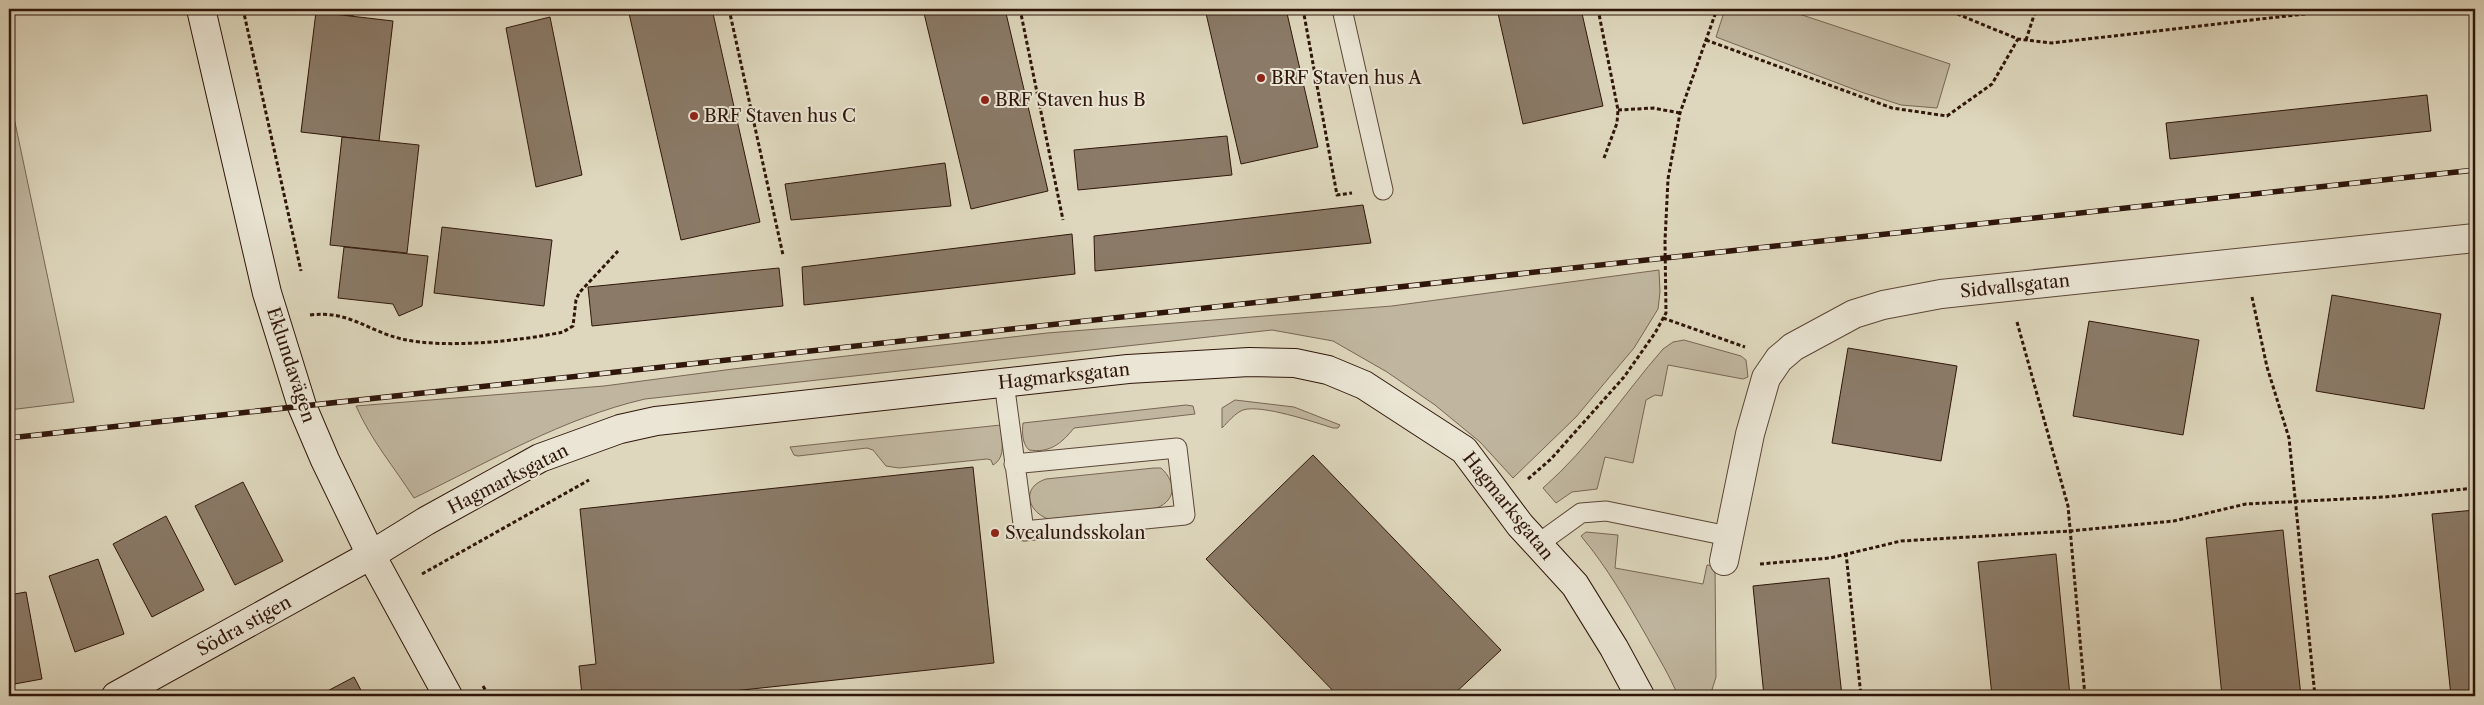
<svg xmlns="http://www.w3.org/2000/svg" width="2484" height="705" font-family="'Libre Caslon Text',serif">
	<rect width="100%" height="100%" fill="#ded7bd"/>
	<filter id="stains"><feTurbulence type="fractalNoise" baseFrequency=".004" numOctaves="4"/><feColorMatrix values="0 0 0 0 .2 0 0 0 0 .09 0 0 0 0 .02 0 0 0 .5 -.17"/></filter>
	<radialGradient id="worn" r=".72"><stop offset=".6" stop-color="#630" stop-opacity="0"/><stop offset="1" stop-color="#630" stop-opacity=".3"/></radialGradient>
	<g fill="#c0b69f" stroke="#786654">
		<polygon points="1725,9 1784,9 1950,64 1937,108 1901,105 1861,92 1716,37"/>
		<polygon points="9,94 74,402 9,410"/>
		<path d="M 1659,270 L 1660,292 L 1658,309 L 1634,348 L 1576,417 L 1513,478 L 1480,442 L 1435,405 L 1387,372 L 1333,341 L 1272,330 L 645,399 C 563,418 489,462 414,498 C 394,467 371,440 356,406 L 604,386 L 733,369 L 1047,333 L 1392,306 Z"/>
		<path d="M 1684,340 L 1741,356 L 1746,360 L 1748,377 L 1743,379 L 1668,365 L 1662,396 L 1655,395 L 1646,400 L 1633,463 L 1605,457 L 1597,489 L 1572,492 L 1556,503 L 1543,488 C 1591,446 1622,396 1663,349 L 1673,342 Z"/>
		<path d="M 1235,400 L 1294,407 L 1340,425 L 1338,428 L 1333,428 C 1314,422 1261,404 1243,410 C 1235,413 1228,422 1222,428 L 1222,408 Z"/>
		<path d="M 1186,405 L 1193,406 L 1195,414 L 1074,428 C 1061,444 1050,453 1029,450 C 1022,443 1022,433 1023,423 Z"/>
		<path d="M 1001,425 C 1001,439 1007,457 993,465 L 991,460 L 987,459 L 899,468 L 886,466 L 873,450 L 867,448 L 798,456 L 794,455 L 790,447 Z"/>
		<path d="M 1154,468 L 1161,468 C 1176,482 1177,499 1157,508 L 1048,519 C 1027,511 1021,487 1046,479 Z"/>
		<path d="M 1586,532 L 1618,535 L 1615,568 L 1703,584 L 1707,565 L 1715,566 L 1716,677 L 1710,696 L 1678,696 C 1670,676 1658,657 1647,637 C 1627,602 1607,567 1581,536 Z"/>
	</g>
	<g fill="#8a7a67" stroke="#2f160a">
		<polygon points="289,9 354,9 353,16"/>
		<polygon points="628,9 712,9 760,222 681,240"/>
		<polygon points="923,9 1005,9 1048,191 971,209"/>
		<polygon points="1205,9 1286,9 1318,147 1241,164"/>
		<polygon points="1497,9 1581,9 1603,106 1523,124"/>
		<polygon points="316,12 393,21 379,141 301,132"/>
		<polygon points="550,17 582,175 536,187 506,28"/>
		<polygon points="2427,95 2431,131 2170,159 2166,123"/>
		<polygon points="1227,136 1232,175 1078,190 1074,150"/>
		<polygon points="342,137 419,145 407,253 330,245"/>
		<polygon points="945,163 951,206 791,220 785,184"/>
		<polygon points="1363,205 1371,243 1095,271 1094,236"/>
		<polygon points="442,227 552,240 544,306 434,293"/>
		<polygon points="1072,234 1075,274 804,305 802,267"/>
		<polygon points="344,247 428,256 422,306 399,316 393,304 338,298"/>
		<polygon points="779,268 783,306 592,326 588,287"/>
		<polygon points="2332,295 2441,314 2424,409 2316,391"/>
		<polygon points="2089,321 2199,340 2183,435 2073,416"/>
		<polygon points="1848,348 1957,366 1941,461 1832,443"/>
		<polygon points="1313,455 1501,650 1452,696 1338,696 1206,559"/>
		<polygon points="973,467 994,663 733,691 734,696 582,696 579,666 596,664 580,509"/>
		<polygon points="243,482 283,561 235,585 195,506"/>
		<polygon points="2475,510 2475,696 2451,696 2432,514"/>
		<polygon points="166,516 204,590 152,617 113,544"/>
		<polygon points="2283,530 2301,696 2222,696 2206,538"/>
		<polygon points="2056,554 2070,696 1992,696 1978,562"/>
		<polygon points="98,559 124,634 75,652 49,576"/>
		<polygon points="1829,578 1842,696 1764,696 1753,586"/>
		<polygon points="26,592 42,679 9,685 9,595"/>
		<polygon points="354,677 364,696 318,696"/>
	</g>
	<g fill="none" stroke-linecap="round" stroke-linejoin="round">
		<g stroke="#5b4637" stroke-width="21">
			<g id="lane">
				<polyline points="1342,9 1383,190"/>
				<polyline points="1004,382 1024,531 1185,515 1177,448 1014,464"/>
				<polyline points="1538,544 1581,513 1606,511 1728,536"/>
			</g>
		</g>
		<g stroke="#5b4637" stroke-width="30">
			<polyline id="street" points="1724,561 1750,434 1766,378 1779,359 1793,347 1854,314 1883,305 1941,294 2475,238"/>
		</g>
		<g stroke="#2f160a" stroke-width="30">
			<g id="secondary">
				<polyline points="201,9 267,293 302,406 325,460 371,555 448,696"/>
				<polyline points="116,696 371,555 426,521 540,458 620,429 656,421 1128,369 1249,362 1295,363 1328,370 1364,385 1464,450 1520,525 1575,585 1614,648 1640,696"/>
			</g>
		</g>
		<g stroke="#2f160a" stroke-width="3" stroke-dasharray="4 2.5" stroke-linecap="butt">
			<polyline points="243,9 301,271"/>
			<polyline points="729,9 783,255"/>
			<polyline points="1020,9 1063,220"/>
			<polyline points="1303,9 1337,195 1352,193"/>
			<polyline points="1598,9 1618,110 1617,123 1604,158"/>
			<polyline points="1945,9 2018,39 2052,43 2348,9"/>
			<polyline points="2281,9 2282,16"/>
			<polyline points="1706,40 1892,108 1947,116 1992,84 2018,39"/>
			<polyline points="2026,40 2036,9"/>
			<polyline points="1618,110 1653,108 1680,113"/>
			<polyline points="2252,297 2267,367 2289,438 2315,696"/>
			<path d="M 310,315 C 349,310 367,331 402,339 C 444,349 520,341 563,332 L 573,326 L 576,300 L 579,293 L 618,251"/>
			<polyline points="1663,318 1745,347"/>
			<polyline points="2017,322 2068,506 2085,696"/>
			<polyline points="1528,479 1551,459 1624,377 1655,333 1666,313 1665,241 1668,179 1680,113 1717,9"/>
			<polyline points="1846,553 1861,696"/>
			<polyline points="1760,564 1830,558 1901,541 2070,531 2174,521 2246,504 2385,497 2475,488"/>
			<polyline points="422,574 589,480"/>
			<polyline points="483,686 489,696"/>
		</g>
		<use href="#lane" stroke="#eae5d4" stroke-width="19"/>
		<use href="#street" stroke="#eae5d4" stroke-width="28"/>
		<use href="#secondary" stroke="#eae5d4" stroke-width="28"/>
		<g stroke="#2f160a" stroke-width="5.5">
			<polyline id="rail" points="9,438 2475,170"/>
		</g>
		<use href="#rail" stroke="#eae5d4" stroke-width="4" stroke-dasharray="11" stroke-linecap="butt"/>
	</g>
	<g fill="#8f2418" stroke="#eae5d4" stroke-width="2">
		<circle cx="1261" cy="78" r="5"/>
		<circle cx="985" cy="100" r="5"/>
		<circle cx="694" cy="116" r="5"/>
		<circle cx="995" cy="533" r="5"/>
	</g>
	<g text-anchor="middle" dominant-baseline="central" stroke-width="4" stroke-linejoin="round" paint-order="stroke">
		<g font-size="18" fill="#2f160a" stroke="#eae5d4" text-anchor="start">
			<text x="1271" y="78">BRF Staven hus A</text>
			<text x="995" y="100">BRF Staven hus B</text>
			<text x="704" y="116">BRF Staven hus C</text>
			<text x="1005" y="533">Svealundsskolan</text>
		</g>
		<g font-size="18" fill="#2f160a" stroke="#eae5d4">
			<text transform="translate(2015 286) rotate(-6)">Sidvallsgatan</text>
			<text transform="translate(291 365) rotate(72)">Eklundavägen</text>
			<text transform="translate(1064 376) rotate(-6)">Hagmarksgatan</text>
			<text transform="translate(508 479) rotate(-27)">Hagmarksgatan</text>
			<text transform="translate(1508 506) rotate(51)">Hagmarksgatan</text>
			<text transform="translate(244 626) rotate(-29)">Södra stigen</text>
		</g>
	</g>
	<rect width="2484" height="705" fill="none" stroke="#ded7bd" stroke-width="30"/>
	<rect x="10" y="10" width="2464" height="685" fill="none" stroke="#2f160a" stroke-width="2.5"/>
	<rect x="15" y="15" width="2454" height="675" fill="none" stroke="#2f160a"/>
	<rect width="100%" height="100%" filter="url(#stains)"/>
	<rect width="100%" height="100%" fill="url(#worn)"/>
</svg>
